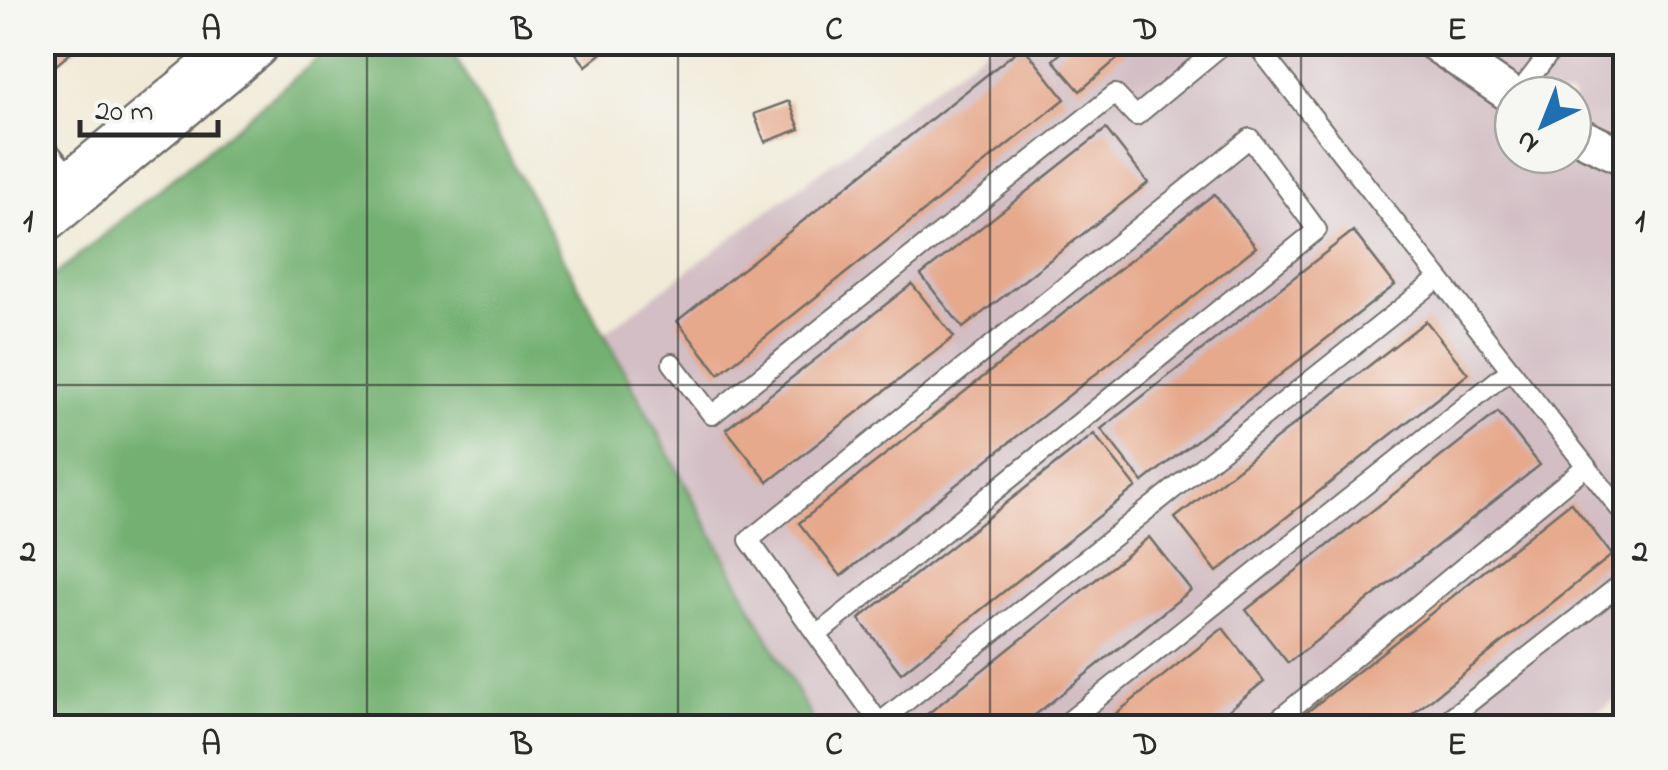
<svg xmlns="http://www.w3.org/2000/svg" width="1668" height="770" font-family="'Indie Flower',sans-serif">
	<rect width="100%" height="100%" fill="#f6f6f2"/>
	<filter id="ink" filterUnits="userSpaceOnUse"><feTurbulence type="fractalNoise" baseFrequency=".01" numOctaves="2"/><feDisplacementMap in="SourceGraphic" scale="20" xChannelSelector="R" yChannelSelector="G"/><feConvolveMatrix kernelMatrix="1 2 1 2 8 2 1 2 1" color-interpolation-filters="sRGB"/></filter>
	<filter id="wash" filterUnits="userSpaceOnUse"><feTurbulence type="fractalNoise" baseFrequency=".0048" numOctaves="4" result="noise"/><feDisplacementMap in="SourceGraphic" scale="40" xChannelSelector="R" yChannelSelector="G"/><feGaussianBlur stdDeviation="2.25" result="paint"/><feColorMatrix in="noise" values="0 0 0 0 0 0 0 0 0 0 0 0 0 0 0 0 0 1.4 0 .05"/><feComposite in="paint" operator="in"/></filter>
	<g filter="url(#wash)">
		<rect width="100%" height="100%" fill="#f0ead6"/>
		<path fill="#d2bec4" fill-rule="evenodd" d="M 993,43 L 1625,43 L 1625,692 L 1576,728 L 816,727 L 604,333 ZM 1513,95 L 1573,95 L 1573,155 L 1513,155 Z"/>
		<polygon fill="#73b071" stroke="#4f6e4e" stroke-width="2.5" points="337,43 448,43 816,727 43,727 43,285"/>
		<g id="blocks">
			<g fill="#e6a98c">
				<polygon points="42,42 84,42 50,70 42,60"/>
				<polygon points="567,42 616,42 586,66"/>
				<polygon points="1073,42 1137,42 1080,91 1053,60"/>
				<polygon points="1023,46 1065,99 719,374 677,321"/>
				<polygon points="789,101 800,129 765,142 754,114"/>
				<polygon points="1106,129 1148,183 963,328 921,275"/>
				<polygon points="1214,194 1256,247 841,576 799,523"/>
				<polygon points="1353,231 1395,285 1143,482 1101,429"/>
				<polygon points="912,284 954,337 768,482 726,429"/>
				<polygon points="1426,321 1468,374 1217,572 1175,518"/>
				<polygon points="1498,412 1540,465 1288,663 1246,610"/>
				<polygon points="1094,434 1136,487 901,673 859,619"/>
				<polygon points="1571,502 1612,555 1395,728 1287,728"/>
				<polygon points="1149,537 1191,590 1019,728 910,728"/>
				<polygon points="1223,628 1264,681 1207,728 1098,728"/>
			</g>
		</g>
	</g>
	<g filter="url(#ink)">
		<use href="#blocks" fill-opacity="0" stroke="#706e67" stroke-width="2.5"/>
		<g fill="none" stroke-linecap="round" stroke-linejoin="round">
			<g stroke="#706e67" stroke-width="22">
				<g id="lane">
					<polyline points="1254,42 1626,517"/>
					<polyline points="1517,95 1558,42"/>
					<polyline points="672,363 712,415 1115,94 1136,116 1226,42"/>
					<polyline points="817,635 1317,230 1250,138 749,540 883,728"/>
					<polyline points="879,723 1438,279"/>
					<polyline points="1060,728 1510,370"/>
					<polyline points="1268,728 1586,466"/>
					<polyline points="1437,728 1626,580"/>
				</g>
			</g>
			<g stroke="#706e67" stroke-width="40">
				<g id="street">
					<polyline points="1433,42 1513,96"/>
					<polyline points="1573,133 1626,158"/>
					<polyline points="42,156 70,191"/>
				</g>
			</g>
			<g stroke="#706e67" stroke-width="60">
				<polyline id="primary" points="42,215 251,42"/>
			</g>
			<use href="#lane" stroke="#fff" stroke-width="18"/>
			<use href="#street" stroke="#fff" stroke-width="35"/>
			<use href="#primary" stroke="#fff" stroke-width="55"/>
		</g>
	</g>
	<path fill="none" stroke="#2b2b2b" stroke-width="2.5" stroke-opacity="0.55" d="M 367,42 L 367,728M 678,42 L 678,728M 990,42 L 990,728M 1301,42 L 1301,728M 42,385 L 1626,385"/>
	<rect width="1668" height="770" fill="none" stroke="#f6f6f2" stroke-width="110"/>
	<g transform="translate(1543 125) rotate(223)"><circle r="48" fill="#f6f6f2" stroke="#a5a5a2" stroke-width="2.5"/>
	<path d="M0-8L18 38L0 25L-18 38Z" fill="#1f6fb2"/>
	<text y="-15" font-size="28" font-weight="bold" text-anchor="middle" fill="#2b2b2b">N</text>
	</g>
	<path d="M80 120v15h138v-15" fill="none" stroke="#2b2b2b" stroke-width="5"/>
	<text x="95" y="120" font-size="30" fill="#2b2b2b" stroke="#f6f6f2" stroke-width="8" paint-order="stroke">20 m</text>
	<rect x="55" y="55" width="1558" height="660" fill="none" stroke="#2b2b2b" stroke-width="4"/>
	<g font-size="32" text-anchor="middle" font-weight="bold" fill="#2b2b2b">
		<text x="211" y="39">A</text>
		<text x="522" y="39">B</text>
		<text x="834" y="39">C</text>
		<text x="1146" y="39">D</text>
		<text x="1457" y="39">E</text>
		<text x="28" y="231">1</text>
		<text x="1640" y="231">1</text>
		<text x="28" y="561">2</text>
		<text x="1640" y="561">2</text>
		<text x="211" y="754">A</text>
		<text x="522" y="754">B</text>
		<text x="834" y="754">C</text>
		<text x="1146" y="754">D</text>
		<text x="1457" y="754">E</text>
	</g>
</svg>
